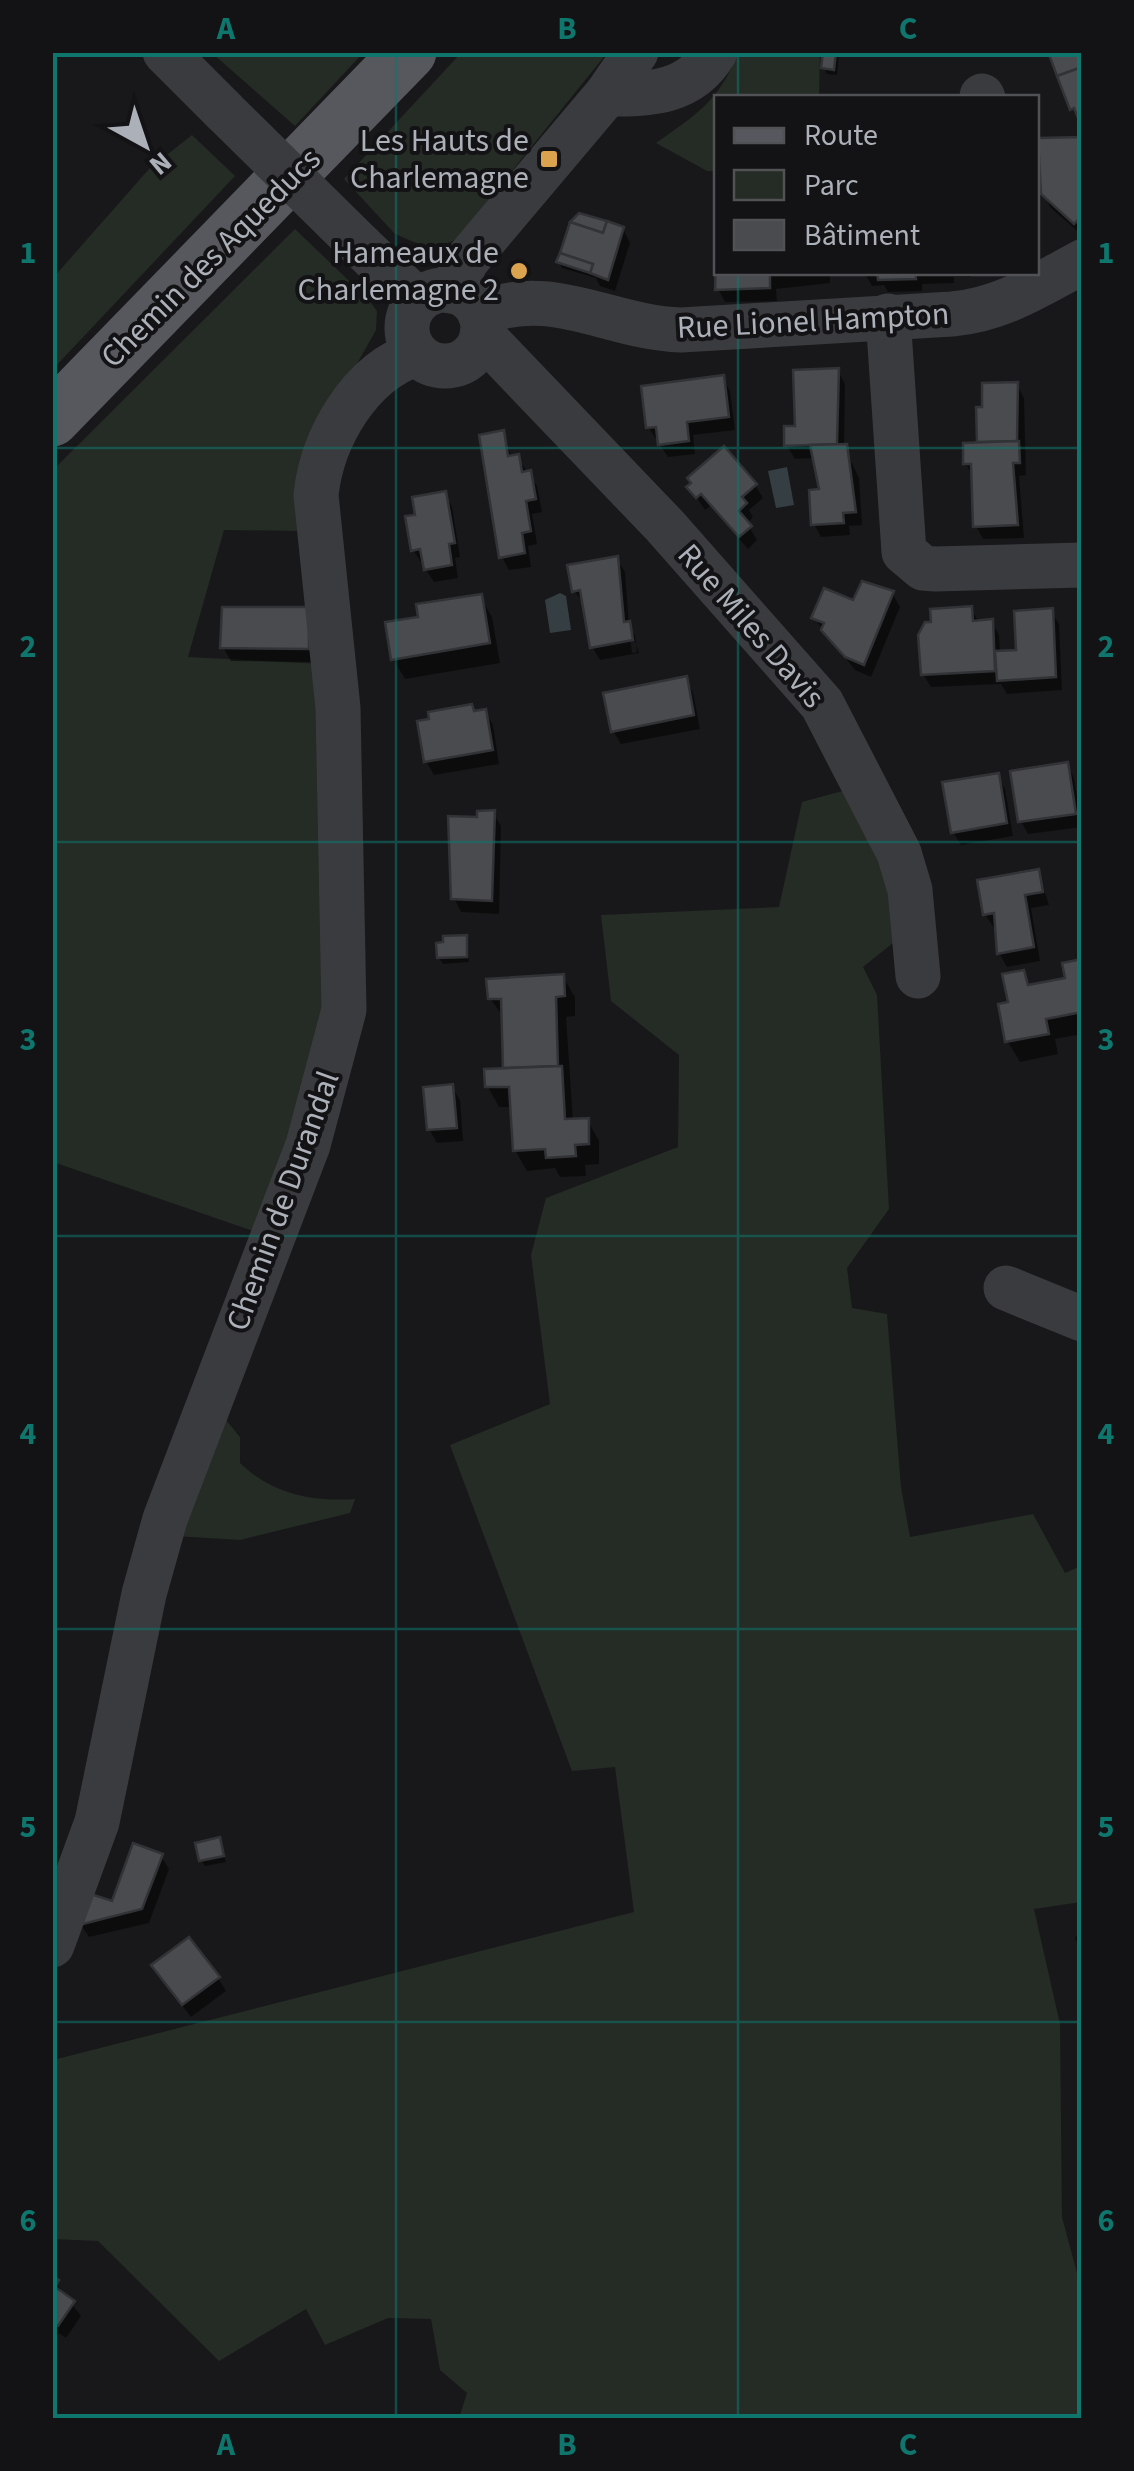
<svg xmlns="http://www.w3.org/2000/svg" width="1134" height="2471" font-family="'Source Sans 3',sans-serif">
	<rect width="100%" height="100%" fill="#18181a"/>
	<g fill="#252b25">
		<polygon points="212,53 363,53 295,126"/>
		<polygon points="461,53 607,53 457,239 433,250 395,234 344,179"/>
		<path d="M 738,53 L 820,53 L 819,97 L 716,98 L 716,171 L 707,171 L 656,143 C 697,114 719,101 738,53 Z"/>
		<polygon points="192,135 235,176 53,369 53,278 149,169"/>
		<polygon points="295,229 368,299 377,311 376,330 312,444 305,531 224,530 188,657 323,664 322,1052 256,1232 53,1162 53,470"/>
		<polygon points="846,790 893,862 898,939 863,967 877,995 889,1209 847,1268 852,1308 887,1314 901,1487 910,1537 1033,1514 1065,1573 1081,1566 1081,1902 1034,1909 1060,2024 1062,2217 1081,2288 1081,2418 459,2418 467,2393 440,2370 431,2319 388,2318 325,2345 306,2309 219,2361 98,2241 53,2239 53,2060 634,1912 615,1767 572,1771 450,1445 550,1404 531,1255 546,1198 678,1147 679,1055 611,1001 601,915 779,907 802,802"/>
		<path d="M 218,1410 L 240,1437 L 240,1463 C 272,1494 312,1502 355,1499 L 350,1513 L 240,1540 L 175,1536 Z"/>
	</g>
	<g fill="#353e43">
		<polygon points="787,467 794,505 776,508 768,471"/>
		<polygon points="560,593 566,596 571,630 550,633 545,600"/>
	</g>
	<g fill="#0007" fill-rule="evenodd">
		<polygon points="825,52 839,52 837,75 827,74 824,68"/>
		<polygon points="1082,140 1082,235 1051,208 1043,194"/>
		<polygon points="623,229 630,243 615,291 600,286 596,278 562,268 559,262"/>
		<polygon points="717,272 830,272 830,283 776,289 777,301 725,302 718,289"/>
		<polygon points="864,272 971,272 971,277 954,277 954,283 922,284 922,291 888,292 884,285 872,286"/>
		<polygon points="838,371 845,384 844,447 859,478 862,525 849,526 850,535 821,537 814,524 820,477 813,458 795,459 787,446"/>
		<polygon points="723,378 730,391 735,430 693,435 695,454 668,457 648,427"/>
		<polygon points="1017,385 1024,398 1026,475 1019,476 1024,538 983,539 976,526 974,478 966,464 979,444 978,410"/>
		<polygon points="503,433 512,458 517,457 537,486 542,512 532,514 537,544 528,546 531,567 509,570 502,557"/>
		<polygon points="693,484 755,485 763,498 749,510 753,517 747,523 757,540 748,549 710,506 705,510 690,487"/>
		<polygon points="445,494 452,507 460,557 455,558 458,578 434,582 413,550 418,517"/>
		<path d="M 617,559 L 625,572 L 629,625 L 639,653 L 600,660 L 592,647 L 585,604 L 574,591 ZM 629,629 L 635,635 L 637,652 L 632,653 Z"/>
		<polygon points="892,593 900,607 871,677 855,670 814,618"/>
		<polygon points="480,597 492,617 500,663 405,679 393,659"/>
		<polygon points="971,608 979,623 992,622 999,635 1000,653 1018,652 1051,611 1059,624 1062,690 1007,694 1001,684 931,687 923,674"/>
		<polygon points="307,610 315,662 231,661 223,647"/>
		<polygon points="686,679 693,693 700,729 621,744 613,731"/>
		<polygon points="485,712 493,725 499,764 434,775 426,761 475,714"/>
		<polygon points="1067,765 1074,778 1082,827 1028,834 1021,821"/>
		<polygon points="997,776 1005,789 1013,836 961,845 953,832"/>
		<polygon points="493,813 501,826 499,914 461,912 454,898 479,820"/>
		<polygon points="1038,872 1049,905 1031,908 1040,961 1007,967 999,953 998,926 993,927 985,914"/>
		<polygon points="465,938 469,962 443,964 439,958"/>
		<polygon points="1082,961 1082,1034 1055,1039 1058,1054 1020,1062 1008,1042 1001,1006 1011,1004 1023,973 1031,987 1068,980"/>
		<polygon points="563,977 575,997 575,1016 566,1017 573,1121 588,1121 599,1141 599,1164 585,1165 586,1176 560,1177 555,1168 527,1171 515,1150 513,1107 499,1107 488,1087 506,1070 504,1018 490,998"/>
		<polygon points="452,1087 460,1100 463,1141 437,1143 429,1129"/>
		<polygon points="219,1840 226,1862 205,1866 201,1860"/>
		<polygon points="161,1856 169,1869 149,1923 89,1937 81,1925 113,1904"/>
		<polygon points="1082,1935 1082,1959 1075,1937"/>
		<polygon points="218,1978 226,1991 191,2017 162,1979"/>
		<polygon points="52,2278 81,2316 66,2338 59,2333 52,2342"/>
	</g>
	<g fill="#4a4b4f" stroke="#323336" stroke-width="2.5">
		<polygon points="823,52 836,52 834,70 821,68"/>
		<polygon points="1048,52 1082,52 1082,67 1057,76"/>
		<polygon points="1082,67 1082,117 1078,118 1074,108 1070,110 1057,76"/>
		<polygon points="1082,137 1082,216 1074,224 1041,194 1038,138"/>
		<polygon points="579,213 607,221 603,233 570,222"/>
		<polygon points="607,221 624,227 608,280 590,273 593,264 560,253 570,222 603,233"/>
		<polygon points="560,253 593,264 590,273 556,262"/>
		<polygon points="716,254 716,272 770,272 770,288 715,290"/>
		<polygon points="515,261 525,262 523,281 513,279"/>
		<polygon points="877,272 915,272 916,279 878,280"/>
		<polygon points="839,368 837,444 784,446 784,426 795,426 793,370"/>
		<polygon points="724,375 729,417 687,422 689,441 658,445 656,427 646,428 641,386"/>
		<polygon points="1018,382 1017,441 977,442 976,407 982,407 982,383"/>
		<polygon points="504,430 508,456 519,454 522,472 531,470 536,499 526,501 531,531 522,533 525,553 499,558 479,435"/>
		<polygon points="1019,441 1020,463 1013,463 1018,525 973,527 971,464 963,464 963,443"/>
		<polygon points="847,444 856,512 843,513 844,523 811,525 809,490 819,489 810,445"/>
		<polygon points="724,446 757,484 742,497 747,503 739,511 752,526 739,537 701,494 696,498 686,487 691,483 687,478"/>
		<polygon points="446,491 455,543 449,544 452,565 424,570 420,549 411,551 405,516 415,515 412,497"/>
		<polygon points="618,556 624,622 630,621 633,640 590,648 580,590 572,592 567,565"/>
		<polygon points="862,581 894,591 864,665 845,657 821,630 824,623 811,618 824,588 853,600"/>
		<polygon points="482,594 490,643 391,660 385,622 418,617 416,604"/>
		<polygon points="972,606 973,621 993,619 995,671 921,675 918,635 925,622 931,622 930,609"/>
		<polygon points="222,607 309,607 309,649 220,648"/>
		<polygon points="1053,608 1056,677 997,681 995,651 1016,650 1014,611"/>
		<polygon points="687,676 694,715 611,732 603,693"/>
		<polygon points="472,704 474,711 486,709 493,750 424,762 417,721 429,719 428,712"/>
		<polygon points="1068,762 1076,814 1018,822 1010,771"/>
		<polygon points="999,773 1007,823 951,833 942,782"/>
		<polygon points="495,810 492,901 451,899 448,816 477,817 477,811"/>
		<polygon points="1039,869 1043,892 1025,895 1034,947 997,954 994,913 983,915 977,880"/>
		<polygon points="467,935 467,957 437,958 436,943 443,942 443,936"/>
		<polygon points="1082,959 1082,1012 1046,1019 1049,1034 1005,1042 998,1004 1008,1002 1002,974 1024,970 1028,985 1065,978 1062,963"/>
		<polygon points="564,974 565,996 556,997 558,1066 503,1068 501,999 488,999 486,979"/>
		<polygon points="562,1066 565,1119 589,1118 589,1144 575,1145 576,1156 546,1158 545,1149 513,1151 509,1087 485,1087 484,1069"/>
		<polygon points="453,1084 457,1128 427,1130 423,1087"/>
		<polygon points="220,1837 224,1856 199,1861 195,1843"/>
		<polygon points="133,1843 163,1854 142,1909 79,1925 91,1894 112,1901"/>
		<polygon points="189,1937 220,1977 182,2005 151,1965"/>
		<polygon points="52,2275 59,2280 55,2287 75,2301 58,2326 52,2323"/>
	</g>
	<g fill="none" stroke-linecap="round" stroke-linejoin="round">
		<g stroke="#3a3b3e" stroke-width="45">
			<polyline points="165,52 224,111"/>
			<path d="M 607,94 C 650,95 691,93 715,52"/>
			<polyline points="982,96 983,98"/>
			<polyline points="361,246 418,301"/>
			<circle cx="445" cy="328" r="38"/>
			<polyline points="451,291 467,260 607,94 636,52"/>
			<path d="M 480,314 C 550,283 610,328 681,330 L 952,314 C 1001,310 1039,285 1082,262"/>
			<polyline points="888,316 904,552 923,568 935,569 1082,565"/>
			<polyline points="482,335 665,526 822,704 899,853 910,890 918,976"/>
			<polyline points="1006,1288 1082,1319"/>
			<path d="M 52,1945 L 97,1822 L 144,1594 L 165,1519 L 308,1145 L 344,1010 L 338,708 L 316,495 C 322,438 360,372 416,354"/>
		</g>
		<polyline stroke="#56585d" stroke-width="55" points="52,419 409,52"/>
		<polyline stroke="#3a3b3e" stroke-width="45" points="224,111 361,246"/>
	</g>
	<path fill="none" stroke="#0f766e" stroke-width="2.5" stroke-opacity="0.55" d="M 396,52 L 396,2418M 738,52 L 738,98M 738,272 L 738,2418M 52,448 L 1082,448M 52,842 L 1082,842M 52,1236 L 1082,1236M 52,1629 L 1082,1629M 52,2022 L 1082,2022"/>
	<g fill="#dca34e" stroke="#131315" stroke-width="4">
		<rect x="539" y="149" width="20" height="20" rx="5"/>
		<circle cx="519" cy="271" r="10"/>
	</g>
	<g text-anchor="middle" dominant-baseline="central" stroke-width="8" stroke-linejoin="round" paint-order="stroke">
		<g font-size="32" fill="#acb0b8" stroke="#131315" text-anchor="end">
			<text x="529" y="141">Les Hauts de<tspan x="529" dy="37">Charlemagne</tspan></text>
			<text x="499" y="253">Hameaux de<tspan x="499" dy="37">Charlemagne 2</tspan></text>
		</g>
		<g font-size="32" fill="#acb0b8" stroke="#131315">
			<text transform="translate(211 258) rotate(-45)">Chemin des Aqueducs</text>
			<text transform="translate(813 321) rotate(-3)">Rue Lionel Hampton</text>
			<text transform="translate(751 626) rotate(49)">Rue Miles Davis</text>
			<text transform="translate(283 1201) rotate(-70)">Chemin de Durandal</text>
		</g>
	</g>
	<rect width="1134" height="2471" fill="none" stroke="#131315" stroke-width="110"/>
	<rect x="714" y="95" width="325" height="180" fill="#131315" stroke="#505256" stroke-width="2.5"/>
	<rect x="734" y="128" width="50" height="15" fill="#56585d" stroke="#505256" stroke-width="2.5"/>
	<text x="804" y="145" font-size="30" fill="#acb0b8">Route</text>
	<rect x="734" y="170" width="50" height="30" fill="#252b25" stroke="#505256" stroke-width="2.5"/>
	<text x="804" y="195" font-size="30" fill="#acb0b8">Parc</text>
	<rect x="734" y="220" width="50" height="30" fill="#4a4b4f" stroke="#505256" stroke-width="2.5"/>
	<text x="804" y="245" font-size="30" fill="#acb0b8">Bâtiment</text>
	<g transform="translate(145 145) rotate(140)" stroke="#131315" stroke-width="8" paint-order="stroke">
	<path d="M0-8L18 38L0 25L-18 38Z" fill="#acb0b8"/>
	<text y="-15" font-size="28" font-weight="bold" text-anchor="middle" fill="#acb0b8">N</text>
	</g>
	<rect x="55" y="55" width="1024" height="2361" fill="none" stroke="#0f766e" stroke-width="4"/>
	<g font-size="32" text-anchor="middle" font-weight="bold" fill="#0f766e">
		<text x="226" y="39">A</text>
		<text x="567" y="39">B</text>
		<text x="908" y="39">C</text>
		<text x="28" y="263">1</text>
		<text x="1106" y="263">1</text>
		<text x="28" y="657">2</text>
		<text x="1106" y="657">2</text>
		<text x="28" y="1050">3</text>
		<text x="1106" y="1050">3</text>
		<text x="28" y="1444">4</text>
		<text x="1106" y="1444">4</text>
		<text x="28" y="1837">5</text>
		<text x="1106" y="1837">5</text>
		<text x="28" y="2231">6</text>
		<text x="1106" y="2231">6</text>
		<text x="226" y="2455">A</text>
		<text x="567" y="2455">B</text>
		<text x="908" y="2455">C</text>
	</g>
</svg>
